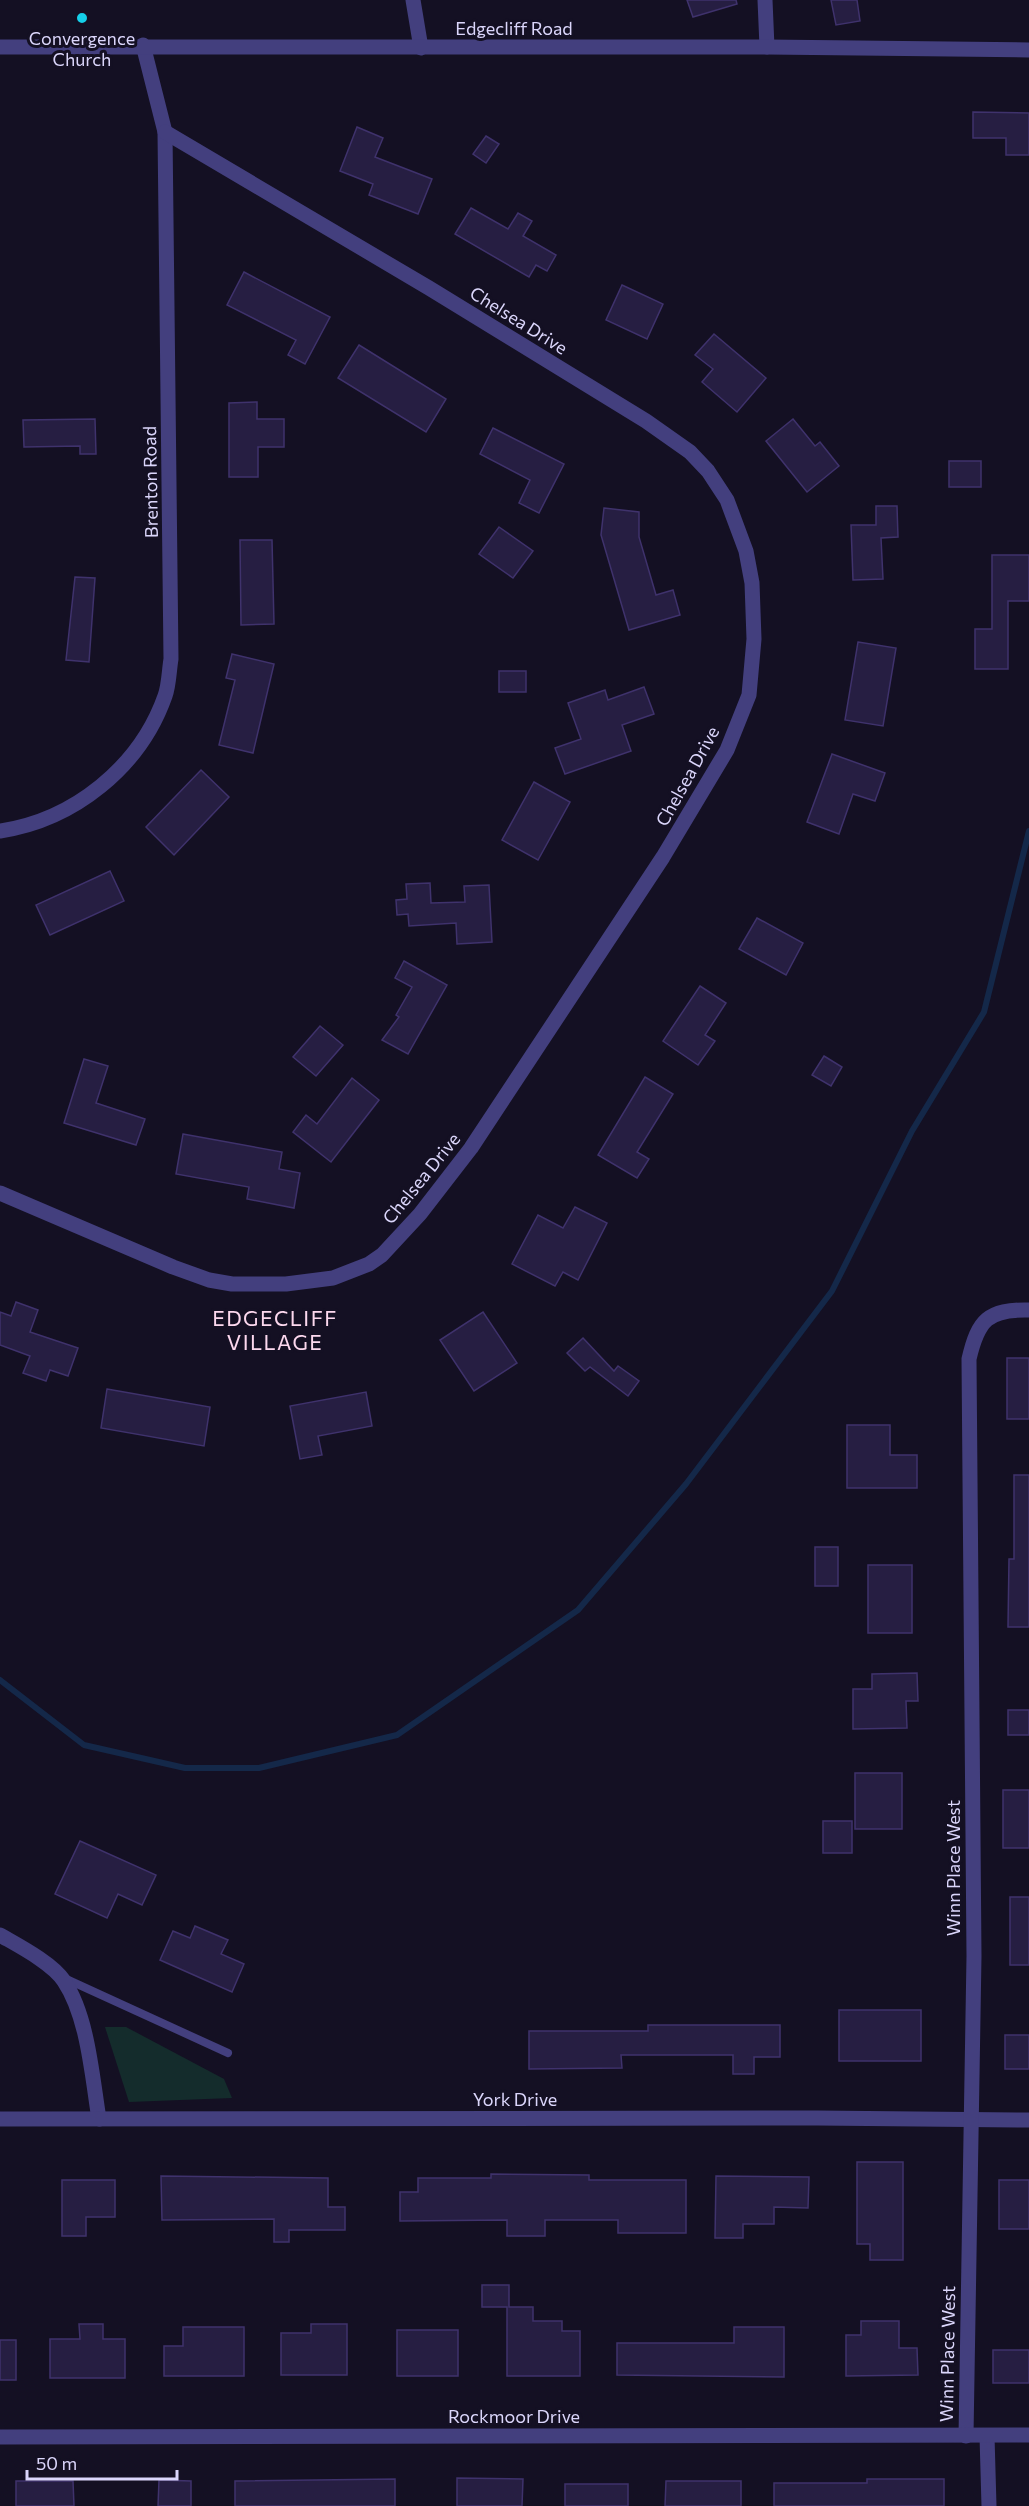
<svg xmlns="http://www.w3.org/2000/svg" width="1029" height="2506" font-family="Commissioner,sans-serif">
	<rect width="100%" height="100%" fill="#141023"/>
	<polygon fill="#142c2c" points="105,2027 126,2027 224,2079 232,2098 129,2102"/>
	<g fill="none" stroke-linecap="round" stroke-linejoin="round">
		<polyline stroke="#142849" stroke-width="6" points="0,1680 84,1745 185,1768 259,1768 397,1735 578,1610 686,1484 832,1291 912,1131 984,1012 1029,831"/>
	</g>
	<g fill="#261e42" stroke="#3f326c" stroke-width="1.5">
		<polygon points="687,0 736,0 737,4 693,17"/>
		<polygon points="831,0 857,0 860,21 836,25"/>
		<polygon points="973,112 1029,113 1029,155 1006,155 1006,138 973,138"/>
		<polygon points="357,127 383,138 375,157 432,179 418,214 369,195 373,184 340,171"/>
		<polygon points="486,136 499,144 486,163 473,154"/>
		<polygon points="471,208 508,229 518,213 532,221 523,236 556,255 547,271 536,265 529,277 455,234"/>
		<polygon points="244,272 330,317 305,364 288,355 296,340 227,305"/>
		<polygon points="622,285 663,304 647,339 606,320"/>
		<polygon points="714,334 766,378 737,412 702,382 713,369 695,355"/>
		<polygon points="359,345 446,399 426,432 338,378"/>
		<polygon points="257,402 257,419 284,419 284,447 258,447 258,477 229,477 229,403"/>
		<polygon points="95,419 96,454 80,454 80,446 24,447 23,420"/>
		<polygon points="793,419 815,446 820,442 839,466 807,492 766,441"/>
		<polygon points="493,428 564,464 539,513 519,503 530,480 480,454"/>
		<rect x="949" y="461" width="32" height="26"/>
		<polygon points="876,506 897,506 898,537 881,538 883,579 853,580 851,525 876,525"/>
		<polygon points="604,508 639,512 639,537 656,595 673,590 680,615 629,630 601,535"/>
		<polygon points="499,527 533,551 513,578 479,554"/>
		<polygon points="240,540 272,540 274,624 241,625"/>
		<polygon points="992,555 1029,555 1029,601 1008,601 1008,669 975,669 975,629 992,629"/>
		<polygon points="75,577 95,578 89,662 66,660"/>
		<polygon points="858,642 896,648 883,726 845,720"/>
		<polygon points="232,654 274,664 253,753 219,745 235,680 226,678"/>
		<rect x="499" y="671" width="27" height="21"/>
		<polygon points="644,687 654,714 622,725 631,751 565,774 555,748 581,739 568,703 605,690 608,700"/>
		<polygon points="832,754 885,773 875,801 853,794 839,834 807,822"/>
		<polygon points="201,770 229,797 174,855 146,827"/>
		<polygon points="534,782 570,802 538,860 502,840"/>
		<polygon points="110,871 124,901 50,935 36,905"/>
		<polygon points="430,883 431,903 465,902 464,886 489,885 492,942 457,944 456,923 409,926 408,914 397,915 396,900 407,899 406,884"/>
		<polygon points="757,918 803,943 786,975 739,949"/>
		<polygon points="404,961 447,985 408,1054 382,1040 399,1017 396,1015 412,987 395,978"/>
		<polygon points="700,986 726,1003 705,1035 715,1041 698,1065 663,1041"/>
		<polygon points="320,1026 343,1045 316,1076 293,1057"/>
		<polygon points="824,1056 842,1067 831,1086 812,1075"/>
		<polygon points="84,1059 108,1066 96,1103 145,1119 136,1145 64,1123"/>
		<polygon points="645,1077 673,1094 637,1152 649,1159 637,1178 598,1155"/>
		<polygon points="352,1078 379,1100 331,1162 293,1132 306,1115 317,1124"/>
		<polygon points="183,1134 282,1152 279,1169 300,1173 294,1208 247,1199 249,1187 176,1174"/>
		<polygon points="575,1207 607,1223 578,1280 563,1272 555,1286 512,1264 538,1215 563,1228"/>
		<polygon points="16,1302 38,1310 30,1332 78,1348 68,1376 50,1370 46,1381 23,1373 30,1356 0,1345 0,1312 11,1316"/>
		<polygon points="483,1312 517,1363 474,1391 440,1340"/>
		<polygon points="583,1338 614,1371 618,1366 639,1381 628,1396 590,1367 585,1371 567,1353"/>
		<rect x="1007" y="1358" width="22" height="61"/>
		<polygon points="107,1389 210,1407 204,1446 101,1428"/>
		<polygon points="366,1392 372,1426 318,1436 322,1455 300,1459 290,1406"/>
		<polygon points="847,1425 890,1425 890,1455 917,1455 917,1488 847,1488"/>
		<polygon points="1014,1475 1029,1475 1029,1627 1008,1627 1009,1559 1014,1559"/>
		<rect x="815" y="1547" width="23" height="39"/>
		<rect x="868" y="1565" width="44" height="68"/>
		<polygon points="917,1673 918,1701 906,1701 907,1728 853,1729 853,1689 872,1689 872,1674"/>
		<rect x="1008" y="1710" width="21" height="25"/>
		<rect x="855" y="1773" width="47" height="56"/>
		<rect x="1003" y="1790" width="26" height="58"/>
		<rect x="823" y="1821" width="29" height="32"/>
		<polygon points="80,1841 156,1875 142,1905 118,1894 107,1918 55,1894"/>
		<rect x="1010" y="1897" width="19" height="68"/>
		<polygon points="195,1926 228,1940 221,1954 244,1964 232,1992 160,1960 173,1931 190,1938"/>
		<rect x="839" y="2010" width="82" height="51"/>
		<polygon points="648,2025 780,2025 780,2057 754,2057 754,2074 733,2074 733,2055 621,2055 622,2068 529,2069 529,2031 648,2031"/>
		<rect x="1005" y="2035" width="24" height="34"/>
		<polygon points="857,2162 903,2162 903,2260 870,2260 870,2244 857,2244"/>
		<polygon points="491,2174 589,2175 589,2180 686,2180 686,2233 618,2233 618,2220 545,2220 545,2236 507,2236 507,2220 400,2221 400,2192 418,2192 418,2178 491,2178"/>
		<polygon points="161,2176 328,2178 328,2207 345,2207 345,2230 289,2230 289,2242 274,2242 274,2219 162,2220"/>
		<polygon points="716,2176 809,2177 808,2208 774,2207 774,2224 743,2224 743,2238 715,2238"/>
		<polygon points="62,2180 115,2180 115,2217 86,2217 86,2236 62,2236"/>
		<rect x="999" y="2180" width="30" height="49"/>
		<polygon points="482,2285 509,2285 509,2307 533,2307 533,2321 562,2321 562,2331 580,2331 580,2376 507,2376 507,2307 482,2307"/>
		<polygon points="861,2321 899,2321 899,2348 917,2348 918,2375 846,2376 846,2335 861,2335"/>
		<polygon points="79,2324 103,2324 103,2339 125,2339 125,2378 50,2378 50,2339 80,2339"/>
		<polygon points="311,2324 347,2324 347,2375 281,2375 281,2333 311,2333"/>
		<polygon points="183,2327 244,2327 244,2376 164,2376 164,2346 183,2346"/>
		<polygon points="734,2327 784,2327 784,2377 617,2375 617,2343 734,2343"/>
		<rect x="397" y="2330" width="61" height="46"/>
		<rect x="0" y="2340" width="16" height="40"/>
		<rect x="993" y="2350" width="36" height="33"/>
		<polygon points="457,2478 523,2479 522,2506 457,2506"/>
		<polygon points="395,2479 395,2506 235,2506 235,2481"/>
		<polygon points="867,2479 944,2479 944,2506 774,2506 774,2483 867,2483"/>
		<polygon points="159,2480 191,2481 191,2506 158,2506"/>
		<polygon points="16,2481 73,2481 74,2506 16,2506"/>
		<polygon points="666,2481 741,2481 741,2506 665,2506"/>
		<rect x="565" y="2484" width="63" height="22"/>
	</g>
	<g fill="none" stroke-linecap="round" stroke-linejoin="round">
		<polyline stroke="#433f7e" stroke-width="8" points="64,1978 228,2053"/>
		<g stroke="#433f7e" stroke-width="15">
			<polyline points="413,0 421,48"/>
			<polyline points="765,0 767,47"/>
			<path d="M 0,831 C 74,820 140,767 165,696 C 169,685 169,671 171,659 L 165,132 L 143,45"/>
			<polyline points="0,1193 173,1267 209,1280 232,1284 286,1284 333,1278 369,1264 382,1255 420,1214 471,1148 663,857 727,750 749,695 754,639 752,583 746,551 727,500 708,471 690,452 646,421 429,288 165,132"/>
			<path d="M 0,1935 C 19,1946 52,1963 64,1981 C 88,2017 92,2076 99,2119"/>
			<polyline points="0,2119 817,2118 1029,2120"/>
			<path d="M 966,2436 L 974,1956 L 969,1359 C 978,1320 988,1309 1029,1310"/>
			<polyline points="987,2436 989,2506"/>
			<polyline points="0,2437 1029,2435"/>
		</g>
		<polyline stroke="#433f7e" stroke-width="15" points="0,47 767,47 1029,50"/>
	</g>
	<circle fill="#15cfe9" stroke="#141023" stroke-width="2" cx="82" cy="18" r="6"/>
	<g text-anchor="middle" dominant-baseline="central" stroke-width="6" stroke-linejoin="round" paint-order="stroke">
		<g font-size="18" fill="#dbd6fb" stroke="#141023">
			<text x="514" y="28">Edgecliff Road</text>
			<text transform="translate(519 320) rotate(32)">Chelsea Drive</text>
			<text transform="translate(150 482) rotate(-91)">Brenton Road</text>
			<text transform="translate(687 776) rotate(-61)">Chelsea Drive</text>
			<text transform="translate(421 1178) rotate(-51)">Chelsea Drive</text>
			<text transform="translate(953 1868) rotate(-90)">Winn Place West</text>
			<text x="515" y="2099">York Drive</text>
			<text transform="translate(947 2354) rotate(-89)">Winn Place West</text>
			<text x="514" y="2416">Rockmoor Drive</text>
		</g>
		<g font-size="18" fill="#dbd6fb" stroke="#141023">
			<text x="82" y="38">Convergence<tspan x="82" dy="21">Church</tspan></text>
		</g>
		<g font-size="21" letter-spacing="1.5" fill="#fcd8ee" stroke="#141023">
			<text x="275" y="1317">EDGECLIFF<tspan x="275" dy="24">VILLAGE</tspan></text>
		</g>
	</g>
	<path d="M27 2470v9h150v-9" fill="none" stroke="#dbd6fb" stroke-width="3"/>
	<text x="36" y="2470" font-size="18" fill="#dbd6fb" stroke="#141023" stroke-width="4.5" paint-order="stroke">50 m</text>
</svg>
